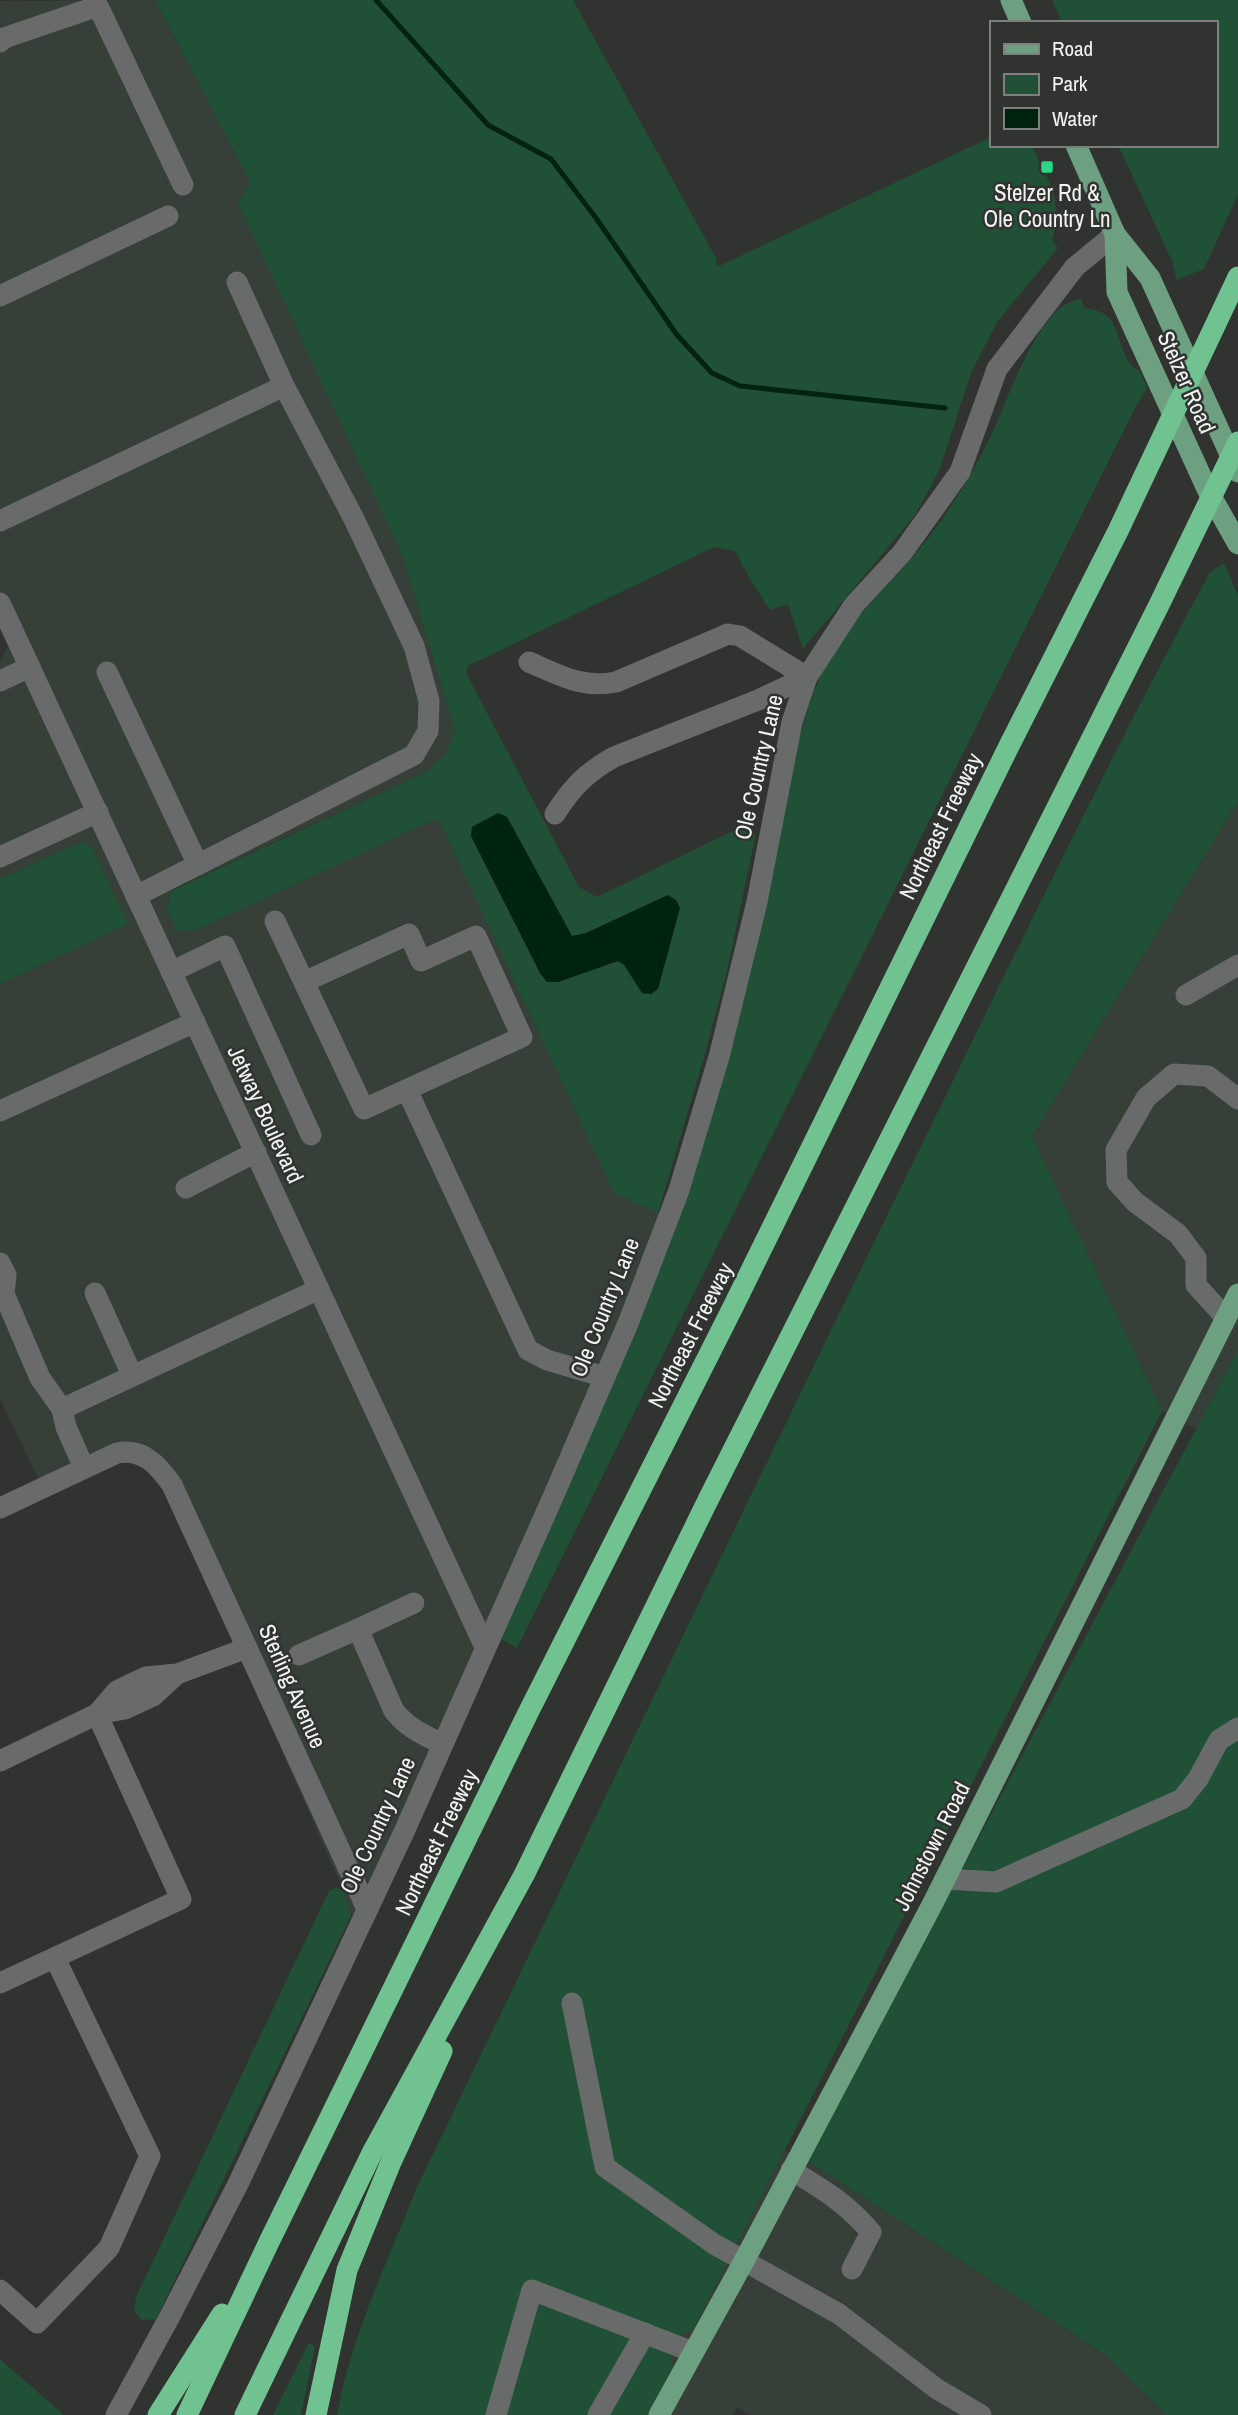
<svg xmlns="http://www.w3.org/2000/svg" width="1238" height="2415" font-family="'Archivo Narrow',sans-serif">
	<rect width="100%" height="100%" fill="#313331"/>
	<g fill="#373f39">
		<polygon points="155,0 250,182 402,555 455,730 446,754 424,773 171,890 167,909 176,929 194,931 438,817 614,1193 676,1221 608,1394 373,1925 351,1916 344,1892 178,1515 163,1488 144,1467 125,1462 103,1467 46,1495 0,1399 0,984 128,924 91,845 81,842 0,879 0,660 8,647 0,630 0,1"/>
		<polygon points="1238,802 1238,1350 1196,1429 1162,1411 1032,1136"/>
		<polygon points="785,2150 807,2160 1107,2356 1167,2415 750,2415 737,2407 733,2415 652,2415 678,2337 694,2328"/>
	</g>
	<g fill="#205035" fill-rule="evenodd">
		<path d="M 155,0 L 573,0 L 716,258 L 717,267 L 991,137 L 991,145 L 1031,145 C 1048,179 1064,201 1052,240 L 1058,248 L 997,322 L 971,373 L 939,471 L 915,515 L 803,649 L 788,604 L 770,610 L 750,579 L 735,551 L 714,547 L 468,666 L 466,673 L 579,887 L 597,897 L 739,828 L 756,833 L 728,967 L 704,1057 L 658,1213 L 614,1193 L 438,818 L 194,931 L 176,930 L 167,909 L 171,891 L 424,773 L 446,754 L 455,730 L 402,555 L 238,203 L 250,182 ZM 507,817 L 572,936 L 586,934 L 668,895 L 642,992 L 624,964 L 618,961 L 558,982 L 547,982 L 540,973 L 471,836 L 472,827 Z"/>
		<polygon points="1052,0 1238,0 1238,194 1204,269 1176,280 1173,263 1118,145 1215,145 1215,23 1062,23"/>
		<path d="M 1081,298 L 1084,308 C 1124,312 1113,340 1131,365 C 1136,371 1135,366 1140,372 C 1143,376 1145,383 1147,388 L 1135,408 L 517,1648 L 500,1638 L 676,1221 L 799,739 C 807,710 816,681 831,655 C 854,615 888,587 916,553 C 947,516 975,471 995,427 C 1009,395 1035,322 1066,304 C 1070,302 1076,300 1081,298 Z"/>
		<path d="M 1224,563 L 1238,596 L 1238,802 L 1032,1136 L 1162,1411 L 694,2328 L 678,2337 L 672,2354 L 673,2375 L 652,2415 L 337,2415 C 351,2337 387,2263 416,2189 C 587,1836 756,1482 929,1130 C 1020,943 1111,755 1210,572 Z"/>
		<polygon points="81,842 91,845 128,924 0,984 0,879"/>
		<polygon points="1238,1350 1238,2415 1167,2415 1107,2356 807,2160"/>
		<path d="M 336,1887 L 344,1892 L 351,1916 L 156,2319 L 143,2320 C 132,2313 134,2307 137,2295 L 329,1891 Z"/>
		<polygon points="309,2343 315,2346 301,2415 273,2415"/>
		<polygon points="0,2359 64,2415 0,2415"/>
	</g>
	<polygon fill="#002310" points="498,813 507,817 572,936 586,933 668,895 676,900 680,908 658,989 651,994 642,993 624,965 618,961 558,982 547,982 540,973 471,836 472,827"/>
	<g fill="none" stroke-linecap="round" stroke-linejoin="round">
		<polyline stroke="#002310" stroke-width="5" points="376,0 488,125 551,159 596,218 677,335 712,373 740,386 945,408"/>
		<g stroke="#696b6a" stroke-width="21">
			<polyline points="0,42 4,38 98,6 183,185"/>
			<polyline points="237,282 284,386"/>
			<polyline points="0,296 168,216"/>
			<polyline points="0,521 284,386 354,519 414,646 429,701 428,731 414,755 136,896"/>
			<polyline points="0,603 485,1647"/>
			<path d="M 529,662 C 559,675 583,689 616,682 L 728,634 L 740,636 L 807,677"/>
			<polyline points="107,672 198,865"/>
			<polyline points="0,681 30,667"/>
			<path d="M 555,814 C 572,787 587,772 614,757 L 758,700 L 807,677"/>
			<polyline points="0,857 98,812"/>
			<polyline points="275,921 364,1109 522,1037 476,936 421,961 409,934 304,982"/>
			<polyline points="171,972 225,946 311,1135"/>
			<polyline points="1186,995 1238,965"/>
			<polyline points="407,1090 528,1350 547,1360 605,1377"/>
			<polyline points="0,1111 195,1022"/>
			<polyline points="186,1188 256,1152"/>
			<polyline points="0,1263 6,1275 4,1294 40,1378 62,1409 319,1289"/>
			<polyline points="95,1293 132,1375"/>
			<polyline points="1226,1318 1196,1285 1196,1258 1178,1234 1135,1202 1117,1182 1116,1150 1146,1098 1174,1074 1208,1076 1238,1099"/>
			<polyline points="62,1409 66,1427 84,1468"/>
			<path d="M 0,1508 L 117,1453 C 143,1448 158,1465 172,1485 L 367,1909"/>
			<polyline points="358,1629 414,1603"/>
			<path d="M 299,1655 L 358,1629 L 394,1711 C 408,1728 423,1735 443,1744"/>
			<polyline points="97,1714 117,1691 131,1684 146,1677 177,1674 247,1648"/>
			<polyline points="0,1761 97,1714 125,1709 153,1696 177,1674"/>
			<polyline points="945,1879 996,1882 1182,1799 1198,1779 1219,1740 1238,1728"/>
			<polyline points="0,1983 181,1899 97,1714"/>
			<polyline points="572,2003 605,2167 714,2244 839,2314 937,2389 981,2415"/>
			<path d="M 791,2170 C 824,2190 846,2203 871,2232 L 852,2269"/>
			<polyline points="0,2290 37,2323 109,2248 150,2156 55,1958"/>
			<polyline points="116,2415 170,2316 238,2184 404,1832 553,1497 629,1321 679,1190 719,1057 757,902 792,722 807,677 854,605 902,553 960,472 997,369 1075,267 1115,234"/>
			<polyline points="496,2415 532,2290 693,2352"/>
			<polyline points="598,2415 645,2333"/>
		</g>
		<g stroke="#6da081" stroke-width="21">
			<polyline points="1011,0 1021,23"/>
			<polyline points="1076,145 1115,234 1150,278 1238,472"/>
			<polyline points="1115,234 1117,292 1207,489 1238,544"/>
			<polyline points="659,2415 744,2261 933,1903 1238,1294"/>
		</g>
		<g stroke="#70c391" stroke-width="21">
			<polyline points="158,2415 222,2314"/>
			<polyline points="187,2415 269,2242 529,1711 732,1309 1009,746 1118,531 1238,277"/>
			<polyline points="245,2415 372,2153 524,1875 709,1498 1158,607 1238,442"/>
			<polyline points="316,2415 347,2270 391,2162 442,2051"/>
		</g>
	</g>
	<rect fill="#28d885" stroke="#313331" stroke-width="2.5" x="1040" y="160" width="14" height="14" rx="3.5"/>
	<g text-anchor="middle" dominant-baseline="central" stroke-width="5" stroke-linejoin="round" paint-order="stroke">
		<g font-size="23" fill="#f2f4f3" stroke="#313331">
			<text x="1047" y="192">Stelzer Rd &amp;<tspan x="1047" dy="26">Ole Country Ln</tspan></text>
		</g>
		<g font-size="23" fill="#f2f4f3" stroke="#313331">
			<text transform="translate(1187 382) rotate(66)">Stelzer Road</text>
			<text transform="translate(758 767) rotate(-77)">Ole Country Lane</text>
			<text transform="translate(940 826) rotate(-64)">Northeast Freeway</text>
			<text transform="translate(266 1114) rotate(65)">Jetway Boulevard</text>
			<text transform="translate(604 1307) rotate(-68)">Ole Country Lane</text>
			<text transform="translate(690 1335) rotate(-63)">Northeast Freeway</text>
			<text transform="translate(293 1686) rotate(66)">Sterling Avenue</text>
			<text transform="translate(377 1825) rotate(-65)">Ole Country Lane</text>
			<text transform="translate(436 1842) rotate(-64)">Northeast Freeway</text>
			<text transform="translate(931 1846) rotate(-63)">Johnstown Road</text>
		</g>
	</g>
	<rect x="990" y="21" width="228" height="126" fill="#313331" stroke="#7e807f" stroke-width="2"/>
	<rect x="1004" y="44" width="35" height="10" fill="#6da081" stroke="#7e807f" stroke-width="2"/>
	<text x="1052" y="56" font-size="21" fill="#f2f4f3">Road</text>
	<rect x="1004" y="74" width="35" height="21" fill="#205035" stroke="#7e807f" stroke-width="2"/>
	<text x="1052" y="91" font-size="21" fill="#f2f4f3">Park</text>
	<rect x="1004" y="108" width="35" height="21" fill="#002310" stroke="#7e807f" stroke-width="2"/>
	<text x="1052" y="126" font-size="21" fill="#f2f4f3">Water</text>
</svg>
